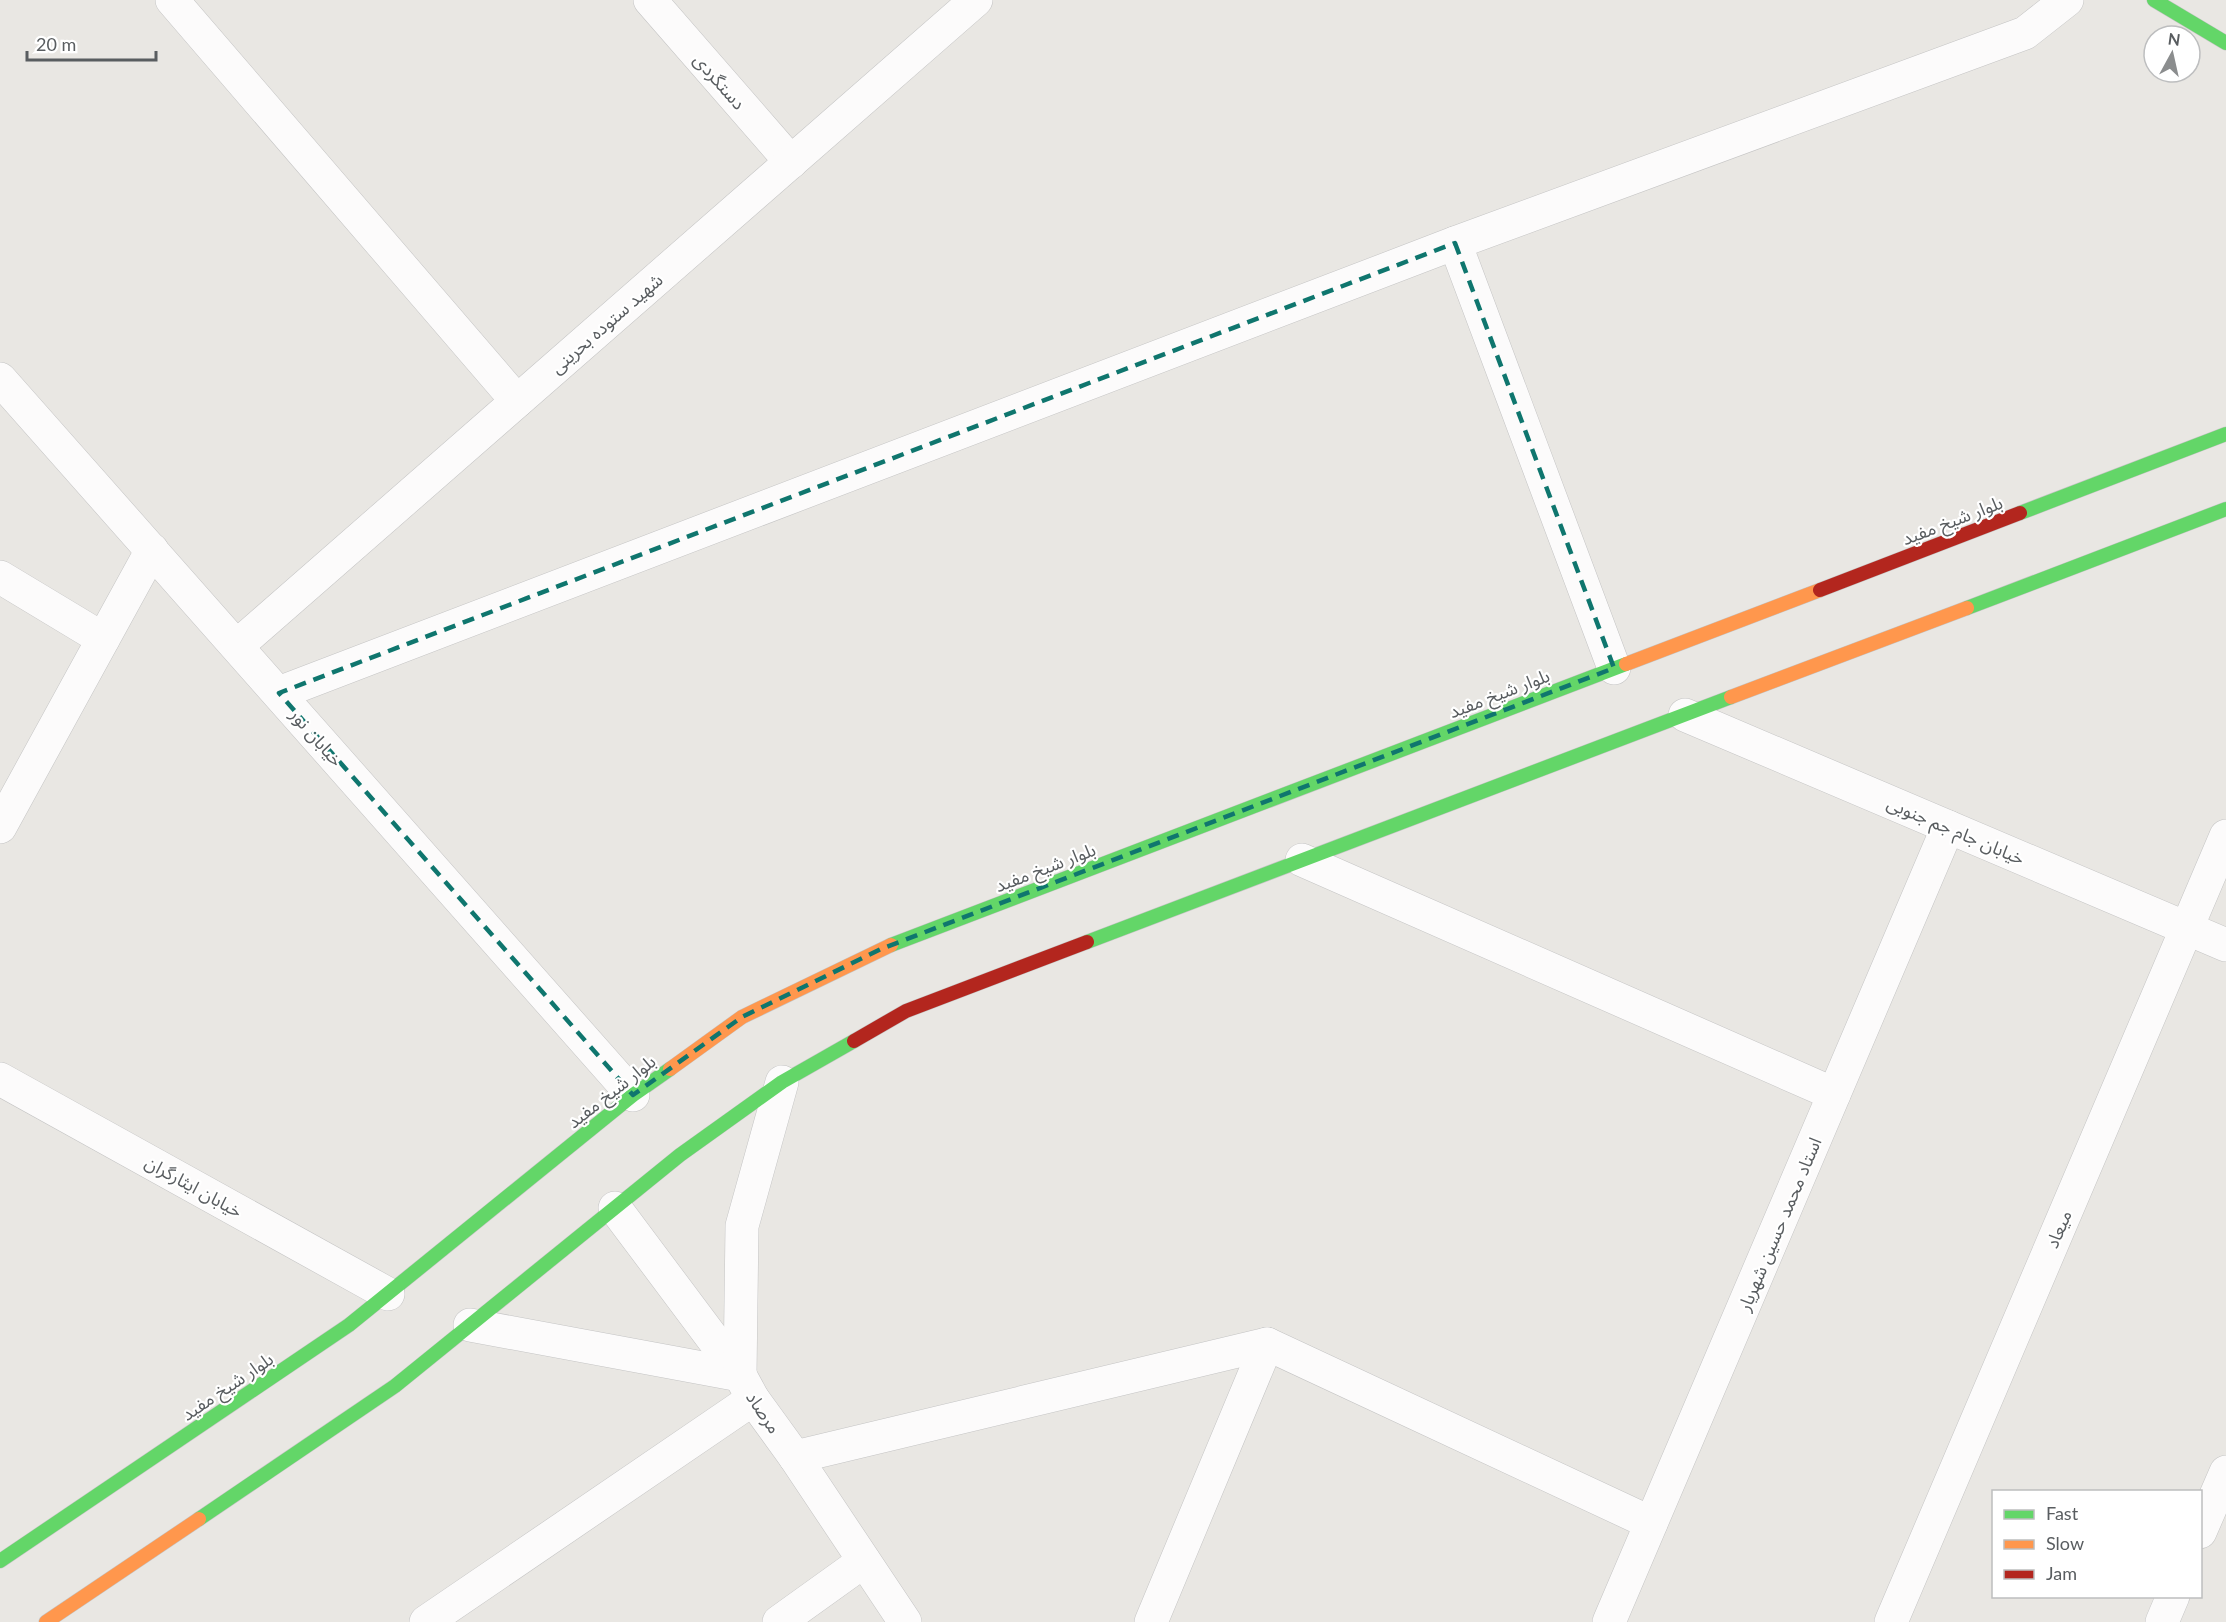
<svg xmlns="http://www.w3.org/2000/svg" width="2226" height="1622" font-family="Lato,'Noto Sans Arabic',sans-serif">
	<rect width="100%" height="100%" fill="#e9e7e3"/>
	<g fill="none" stroke-linecap="round" stroke-linejoin="round">
		<g stroke="#c4c4c4" stroke-width="34">
			<g id="street">
				<polyline points="172,0 517,401"/>
				<polyline points="650,0 791,162"/>
				<polyline points="1455,243 1614,668"/>
				<polyline points="0,379 633,1095"/>
				<polyline points="0,577 103,639"/>
				<polyline points="237,646 976,0"/>
				<polyline points="279,693 1455,243 2025,33 2067,0"/>
				<polyline points="1685,715 2226,945"/>
				<polyline points="0,827 152,550"/>
				<polyline points="1302,860 1834,1094"/>
				<polyline points="0,1079 388,1294"/>
				<polyline points="615,1208 740,1375 753,1399 795,1457 905,1622"/>
				<polyline points="470,1325 740,1375"/>
				<polyline points="740,1375 742,1226 782,1082"/>
				<polyline points="795,1457 1267,1344 1651,1523"/>
				<polyline points="2200,1532 2226,1472"/>
				<polyline points="426,1622 753,1399"/>
				<polyline points="779,1622 864,1561"/>
				<polyline points="1151,1622 1267,1344"/>
				<polyline points="1609,1622 1948,827"/>
				<polyline points="1891,1622 2226,836"/>
				<polyline points="2162,1622 2173,1596"/>
			</g>
		</g>
		<g stroke="#c4c4c4" stroke-width="15">
			<g id="fast">
				<polyline points="2154,0 2226,43"/>
				<polyline points="2020,513 2226,434"/>
				<polyline points="1967,608 2226,509"/>
				<polyline points="1087,942 1731,697"/>
				<polyline points="891,945 1626,664"/>
				<polyline points="199,1519 395,1386 680,1155 782,1082 854,1041"/>
				<polyline points="0,1561 349,1325 633,1095 670,1069"/>
			</g>
		</g>
		<g stroke="#c4c4c4" stroke-width="15">
			<g id="slow">
				<polyline points="1626,664 1820,590"/>
				<polyline points="1731,697 1967,608"/>
				<polyline points="670,1069 742,1017 891,945"/>
				<polyline points="46,1622 199,1519"/>
			</g>
		</g>
		<g stroke="#c4c4c4" stroke-width="15">
			<g id="jam">
				<polyline points="1820,590 2020,513"/>
				<polyline points="854,1041 906,1011 1087,942"/>
			</g>
		</g>
		<use href="#street" stroke="#fcfbfb" stroke-width="33"/>
		<use href="#fast" stroke="#63d668" stroke-width="14"/>
		<use href="#slow" stroke="#ff974d" stroke-width="14"/>
		<use href="#jam" stroke="#b3261e" stroke-width="14"/>
	</g>
	<path fill="none" stroke="#0f766e" stroke-width="4.5" stroke-dasharray="12 8" stroke-linejoin="round" d="M 1455,243 L 1614,668 L 881,949 L 742,1017 L 633,1095 L 279,693 Z"/>
	<g text-anchor="middle" dominant-baseline="central" stroke-width="4.5" stroke-linejoin="round" paint-order="stroke">
		<g font-size="18" fill="#595d60" stroke="#fff">
			<text transform="translate(720 81) rotate(49)">دستگردی</text>
			<text transform="translate(606 323) rotate(-41)">شهید ستوده بحرینی</text>
			<text transform="translate(1952 520) rotate(-21)">بلوار شیخ مفید</text>
			<text transform="translate(1499 693) rotate(-21)">بلوار شیخ مفید</text>
			<text transform="translate(317 737) rotate(49)">خیابان نور</text>
			<text transform="translate(1956 830) rotate(23)">خیابان جام جم جنوبی</text>
			<text transform="translate(1045 867) rotate(-21)">بلوار شیخ مفید</text>
			<text transform="translate(611 1091) rotate(-38)">بلوار شیخ مفید</text>
			<text transform="translate(194 1186) rotate(29)">خیابان ایثارگران</text>
			<text transform="translate(1779 1224) rotate(-67)">استاد محمد حسین شهریار</text>
			<text transform="translate(2058 1229) rotate(-67)">میعاد</text>
			<text transform="translate(227 1386) rotate(-34)">بلوار شیخ مفید</text>
			<text transform="translate(764 1412) rotate(56)">مرصاد</text>
		</g>
	</g>
	<rect x="1992" y="1490" width="210" height="108" fill="#ffffff" stroke="#bdbebf" stroke-width="1.5"/>
	<rect x="2004" y="1510" width="30" height="9" fill="#63d668" stroke="#bdbebf" stroke-width="1.5"/>
	<text x="2046" y="1520" font-size="18" fill="#595d60">Fast</text>
	<rect x="2004" y="1540" width="30" height="9" fill="#ff974d" stroke="#bdbebf" stroke-width="1.5"/>
	<text x="2046" y="1550" font-size="18" fill="#595d60">Slow</text>
	<rect x="2004" y="1570" width="30" height="9" fill="#b3261e" stroke="#bdbebf" stroke-width="1.5"/>
	<text x="2046" y="1580" font-size="18" fill="#595d60">Jam</text>
	<g transform="translate(2172 54) rotate(8)"><circle r="28" fill="#ffffff" stroke="#bdbebf" stroke-width="1.5"/>
	<path d="M0-4.5L10 22L0 15L-10 22Z" fill="#8b8d8e"/>
	<text y="-9" font-size="16" font-weight="bold" text-anchor="middle" fill="#595d60">N</text>
	</g>
	<path d="M27 51v9h129v-9" fill="none" stroke="#595d60" stroke-width="3"/>
	<text x="36" y="51" font-size="18" fill="#595d60" stroke="#ffffff" stroke-width="4.5" paint-order="stroke">20 m</text>
</svg>
